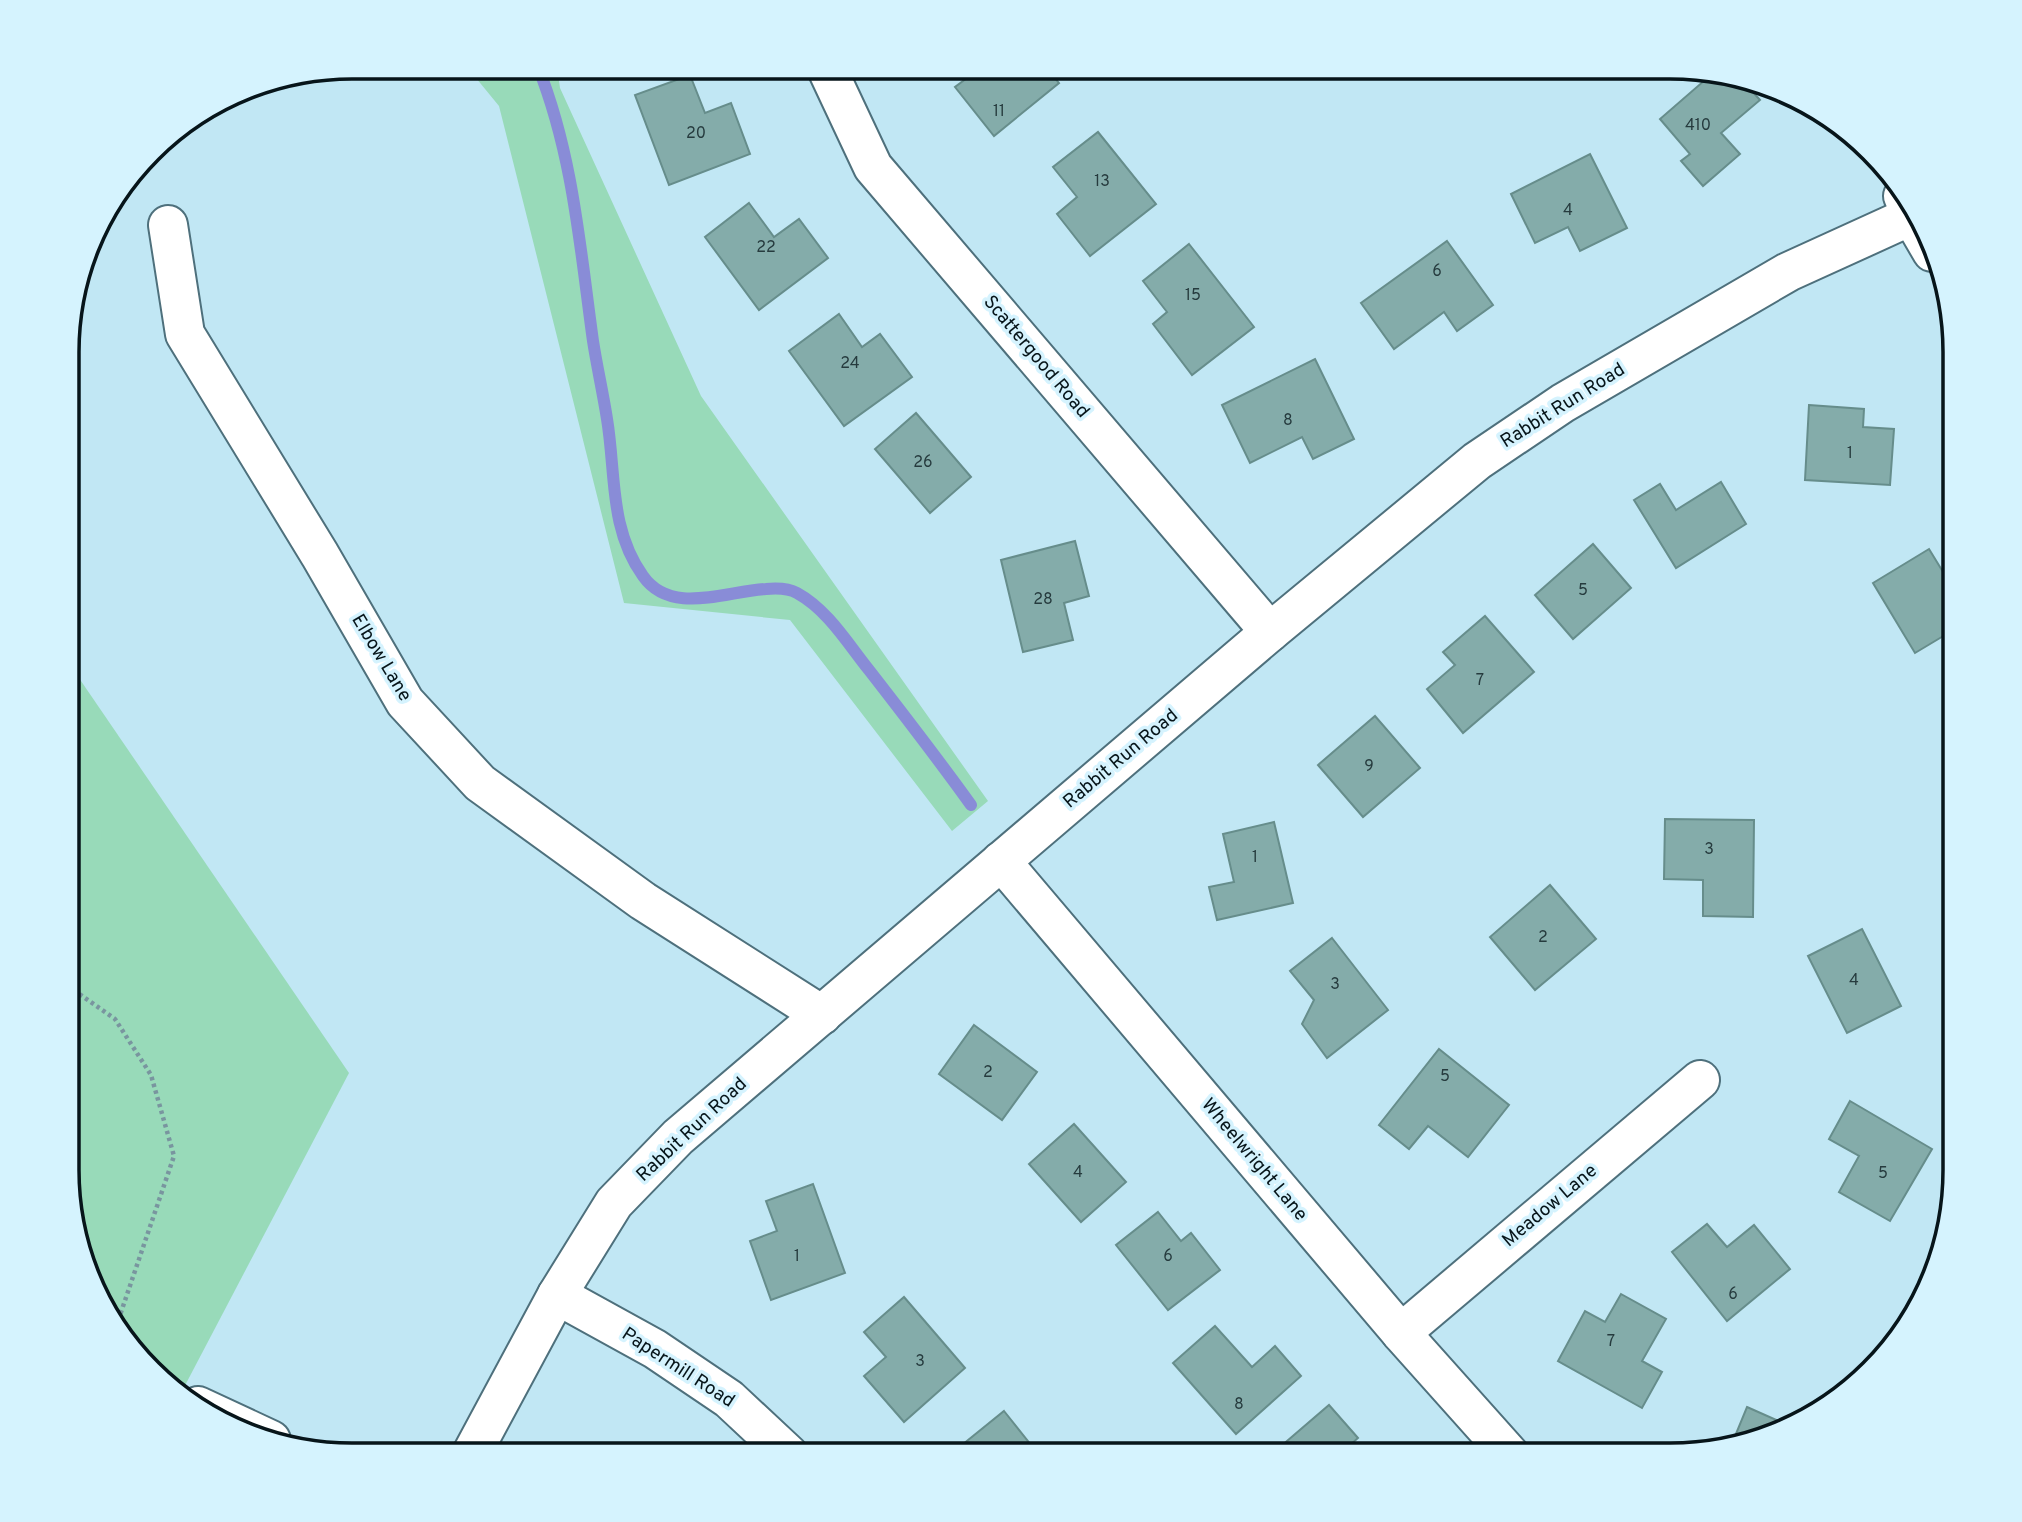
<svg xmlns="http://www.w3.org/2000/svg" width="2022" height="1522" font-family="Overpass,sans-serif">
	<rect width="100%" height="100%" fill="#c1e7f4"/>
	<g fill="#98dab9">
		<polygon points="467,67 557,67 560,88 701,396 988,801 952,831 790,620 624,603 499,106"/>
		<polygon points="68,662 349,1073 180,1395 164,1385 96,1297 67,1189"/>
	</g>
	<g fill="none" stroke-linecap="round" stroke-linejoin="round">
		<path stroke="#898cd7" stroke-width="12" d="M 538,67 C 573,155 580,247 593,341 C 597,367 603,393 607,419 C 616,473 609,529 643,576 C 671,616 726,591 766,589 C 777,588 788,588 797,593 C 828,610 848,644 869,670 C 904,715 938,759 971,805"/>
	</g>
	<g fill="#84acaa" stroke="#668d8b" stroke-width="2">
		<polygon points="965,67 1046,67 1059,83 994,136 955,87 971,75"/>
		<polygon points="1713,73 1742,80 1760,100 1721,133 1740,154 1703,186 1681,161 1690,154 1660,119"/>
		<polygon points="690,75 705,113 731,103 750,154 669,185 635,95"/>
		<polygon points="1098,132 1156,204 1090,256 1057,214 1077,197 1053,167"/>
		<polygon points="1590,154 1627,228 1580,251 1568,227 1535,243 1511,194"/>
		<polygon points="749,203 774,237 799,219 828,258 759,310 705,237"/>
		<polygon points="1447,241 1493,305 1457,331 1444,312 1394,349 1361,303"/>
		<polygon points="1189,244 1254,327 1192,375 1153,324 1167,312 1143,281"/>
		<polygon points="839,314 862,347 880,334 912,377 844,426 789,351"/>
		<polygon points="1315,359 1354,439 1313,459 1302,437 1250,463 1222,405"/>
		<polygon points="1809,405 1864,409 1863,427 1894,429 1890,485 1805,480"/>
		<polygon points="916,413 971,477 930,513 875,449"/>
		<polygon points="1721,482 1746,524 1676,568 1634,500 1660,484 1676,510"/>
		<polygon points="1075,541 1089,596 1064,603 1073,640 1023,652 1001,560"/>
		<polygon points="1593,544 1631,588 1573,639 1535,595"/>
		<polygon points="1929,549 1951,585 1955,583 1955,629 1915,653 1873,583"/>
		<polygon points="1485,616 1534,672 1463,733 1427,689 1455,665 1443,652"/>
		<polygon points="1375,716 1420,768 1363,817 1318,765"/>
		<polygon points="1665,819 1754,820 1753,917 1703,916 1703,880 1664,879"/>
		<polygon points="1274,822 1293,903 1217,920 1209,887 1234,882 1223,834"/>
		<polygon points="1550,885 1596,939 1535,990 1490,937"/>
		<polygon points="1862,929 1901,1006 1847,1033 1808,956"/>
		<polygon points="1332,938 1388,1010 1327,1058 1302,1024 1314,1000 1290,971"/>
		<polygon points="974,1025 1037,1072 1002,1120 939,1074"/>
		<polygon points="1439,1049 1509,1105 1468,1157 1428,1126 1409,1149 1379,1125"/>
		<polygon points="1850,1101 1932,1149 1890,1221 1839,1192 1859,1156 1829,1139"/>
		<polygon points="1074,1124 1126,1182 1081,1222 1029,1164"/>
		<polygon points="813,1184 845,1273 771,1300 750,1241 777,1231 766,1201"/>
		<polygon points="1158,1212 1181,1241 1191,1233 1220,1270 1168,1310 1116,1245"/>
		<polygon points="1707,1224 1727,1247 1754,1225 1790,1269 1727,1321 1672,1252"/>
		<polygon points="1621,1294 1666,1319 1642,1361 1662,1372 1642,1408 1558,1361 1585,1311 1605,1322"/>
		<polygon points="904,1297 965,1368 904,1422 864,1376 886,1357 864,1332"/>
		<polygon points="1215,1326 1252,1367 1275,1346 1301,1376 1236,1434 1173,1363"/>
		<polygon points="1329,1405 1358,1438 1350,1445 1358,1455 1275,1455 1273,1453"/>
		<polygon points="1747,1407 1792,1427 1733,1441"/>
		<polygon points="1004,1411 1039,1455 954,1455 952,1453"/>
	</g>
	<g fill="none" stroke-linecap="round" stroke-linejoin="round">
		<g stroke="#4e707c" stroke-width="42">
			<g id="minor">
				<polyline points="826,67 873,167 1270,632"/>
				<polyline points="1903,196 1911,216 1932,252"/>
				<polyline points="168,225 185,334 320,555 405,702 480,783 643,901 822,1015"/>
				<polyline points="1001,861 1401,1333 1510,1455"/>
				<polyline points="557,1295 655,1349 729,1399 789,1455"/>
				<polyline points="1401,1333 1700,1080"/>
				<polyline points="198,1406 271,1440"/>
				<polyline points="471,1455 557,1295 614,1203 678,1137 1270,632 1477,461 1563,403 1788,272 1911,216"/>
			</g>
		</g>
		<polyline stroke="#79959f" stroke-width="4.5" stroke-dasharray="3.5 3.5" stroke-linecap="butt" points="68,986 115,1019 151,1075 174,1156 117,1324"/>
		<use href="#minor" stroke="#fff" stroke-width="38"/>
	</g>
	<g text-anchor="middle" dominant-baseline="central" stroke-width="7" stroke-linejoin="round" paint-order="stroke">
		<g font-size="16" fill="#263b3e">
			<text x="999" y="112">11</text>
			<text x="1698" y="126">410</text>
			<text x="696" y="134">20</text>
			<text x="1102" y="182">13</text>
			<text x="1568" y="211">4</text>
			<text x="766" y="248">22</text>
			<text x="1437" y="272">6</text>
			<text x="1193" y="296">15</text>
			<text x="850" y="364">24</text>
			<text x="1288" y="421">8</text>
			<text x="1850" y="454">1</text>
			<text x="923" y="463">26</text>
			<text x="1583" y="591">5</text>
			<text x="1043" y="600">28</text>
			<text x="1480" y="681">7</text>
			<text x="1369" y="767">9</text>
			<text x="1709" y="850">3</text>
			<text x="1255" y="858">1</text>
			<text x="1543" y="938">2</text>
			<text x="1854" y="981">4</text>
			<text x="1335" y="985">3</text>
			<text x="988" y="1073">2</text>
			<text x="1445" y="1077">5</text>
			<text x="1078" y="1173">4</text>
			<text x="1883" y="1174">5</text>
			<text x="797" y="1257">1</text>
			<text x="1168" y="1257">6</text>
			<text x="1733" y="1295">6</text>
			<text x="1611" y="1342">7</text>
			<text x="920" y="1362">3</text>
			<text x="1239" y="1405">8</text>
		</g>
		<g font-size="19" fill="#07151a" stroke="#d5f3fe">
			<text transform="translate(1036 357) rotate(50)">Scattergood Road</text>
			<text transform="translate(1563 406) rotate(-32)">Rabbit Run Road</text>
			<text transform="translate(381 658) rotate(59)">Elbow Lane</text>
			<text transform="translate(1121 759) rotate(-40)">Rabbit Run Road</text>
			<text transform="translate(692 1130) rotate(-43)">Rabbit Run Road</text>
			<text transform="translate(1254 1160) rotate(50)">Wheelwright Lane</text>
			<text transform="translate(1550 1206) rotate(-40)">Meadow Lane</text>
			<text transform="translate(678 1368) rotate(33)">Papermill Road</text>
		</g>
	</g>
	<path d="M0 0H2022V1522H0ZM352 79H1670A273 273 0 0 1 1943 352V1170A273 273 0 0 1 1670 1443H352A273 273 0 0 1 79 1170V352A273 273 0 0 1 352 79Z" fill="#d5f3fe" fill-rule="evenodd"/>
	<path fill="none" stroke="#07151a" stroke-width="3.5" d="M352 79H1670A273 273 0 0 1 1943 352V1170A273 273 0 0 1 1670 1443H352A273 273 0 0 1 79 1170V352A273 273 0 0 1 352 79Z"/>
</svg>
